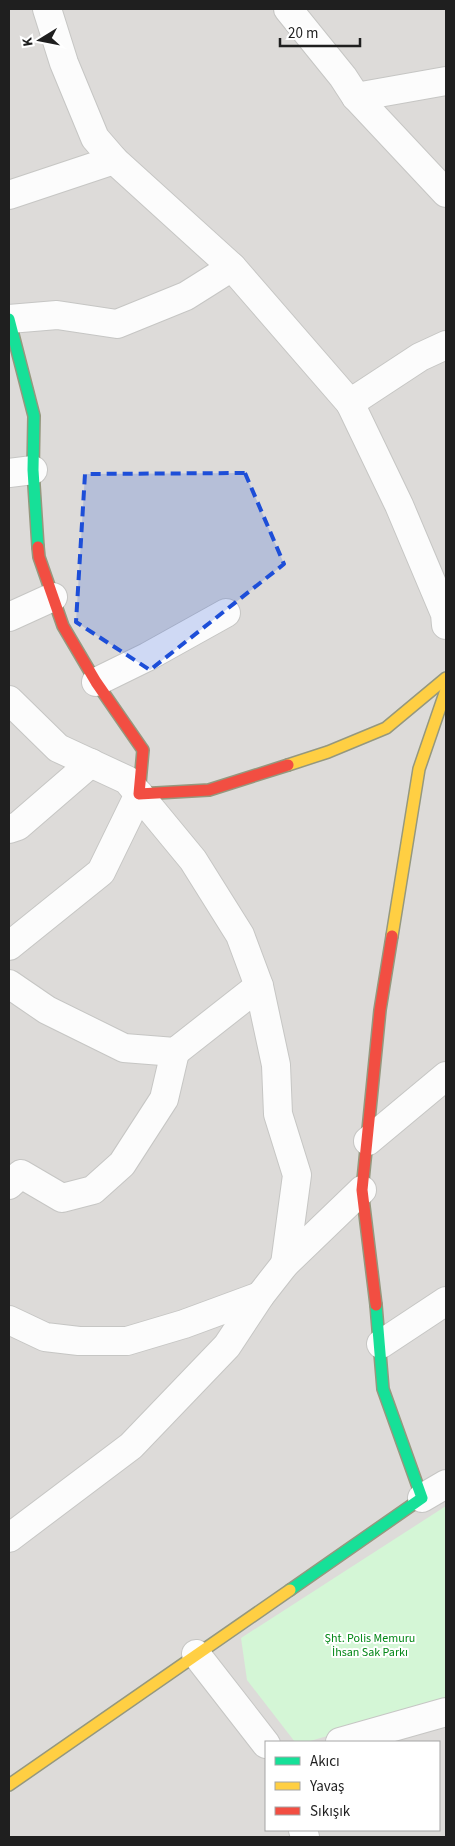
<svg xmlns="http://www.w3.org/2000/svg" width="455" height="1846" font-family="'Source Sans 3',sans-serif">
	<rect width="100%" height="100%" fill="#eeece8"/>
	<path fill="#dddbd9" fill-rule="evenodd" d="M 9,9 L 446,9 L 446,1837 L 9,1837 ZM 266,1742 L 439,1742 L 439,1830 L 266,1830 Z"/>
	<polygon fill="#d4f6d6" points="446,1506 446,1701 307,1742 295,1742 247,1680 241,1638"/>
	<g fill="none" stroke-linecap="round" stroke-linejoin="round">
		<g stroke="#c6c6c4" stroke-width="30">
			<g id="street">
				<polyline points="47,9 64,63 95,138 114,160 232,267 350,403 420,357 446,345"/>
				<polyline points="288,9 343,77 356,97 446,193"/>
				<polyline points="356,97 446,81"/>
				<polyline points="9,195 114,160"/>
				<polyline points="9,319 57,315 117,324 186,296 232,267"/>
				<polyline points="350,403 399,505 445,614 446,625"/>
				<polyline points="9,473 33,470"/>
				<polyline points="9,617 53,597"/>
				<polyline points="96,682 147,657 226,613"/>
				<polyline points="9,700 58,748 127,780 193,860 240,935 259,986 276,1065 278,1114 297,1175 285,1264"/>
				<polyline points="9,829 18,826 91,763"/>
				<polyline points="9,946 101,872 139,794"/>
				<polyline points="9,984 47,1010 124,1048 175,1052 259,986"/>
				<polyline points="368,1141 446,1076"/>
				<polyline points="9,1185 21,1174 62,1198 93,1190 122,1164 164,1099 175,1052"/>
				<polyline points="9,1320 45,1337 79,1341 127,1341 184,1324 260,1296"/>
				<polyline points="381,1344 446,1301"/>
				<polyline points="422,1498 446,1484"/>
				<polyline points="9,1538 131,1446 227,1346 260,1296 285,1264 362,1190"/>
				<polyline points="196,1654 266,1744"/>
				<polyline points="340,1742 446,1712"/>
				<polyline points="303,1830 305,1837"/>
			</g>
		</g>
		<g stroke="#95987e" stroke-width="14">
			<g id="fast">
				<polyline points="9,319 34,416 33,470 38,547"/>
				<polyline points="290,1590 422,1498 383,1389 376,1305"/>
			</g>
		</g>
		<g stroke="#95987e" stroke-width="14">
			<g id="slow">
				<polyline points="288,765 328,752 386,728 446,678"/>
				<polyline points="392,936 419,769 446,690"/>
				<polyline points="9,1785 290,1590"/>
			</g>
		</g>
		<g stroke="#95987e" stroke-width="14">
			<g id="jam">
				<polyline points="38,547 39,557 63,626 96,682 143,750 139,794 209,790 288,765"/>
				<polyline points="376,1305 362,1190 380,1010 392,936"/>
			</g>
		</g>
		<use href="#street" stroke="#fcfcfc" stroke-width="28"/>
		<use href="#fast" stroke="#16e098" stroke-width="11"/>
		<use href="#slow" stroke="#ffcf43" stroke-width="11"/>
		<use href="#jam" stroke="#f24e42" stroke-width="11"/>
	</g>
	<path fill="#1d4ed8" fill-opacity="0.2" stroke="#1d4ed8" stroke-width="4" stroke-dasharray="10 6" stroke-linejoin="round" d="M 245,473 L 284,564 L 150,670 L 76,622 L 85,474 Z"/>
	<g text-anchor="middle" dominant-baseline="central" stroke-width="4" stroke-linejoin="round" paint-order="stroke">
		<g font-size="12" fill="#038716" stroke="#fff">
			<text x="370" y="1638">Şht. Polis Memuru<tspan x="370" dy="14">İhsan Sak Parkı</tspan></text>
		</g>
	</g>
	<rect width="455" height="1846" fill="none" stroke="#1f1f1f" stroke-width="20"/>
	<rect x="265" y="1741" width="175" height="90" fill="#ffffff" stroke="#a5a5a5"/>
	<rect x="275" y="1757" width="25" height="8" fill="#16e098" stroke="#a5a5a5"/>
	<text x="310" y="1766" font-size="15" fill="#1f1f1f">Akıcı</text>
	<rect x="275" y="1782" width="25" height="8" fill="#ffcf43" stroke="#a5a5a5"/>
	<text x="310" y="1791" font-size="15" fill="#1f1f1f">Yavaş</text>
	<rect x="275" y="1807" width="25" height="8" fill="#f24e42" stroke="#a5a5a5"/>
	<text x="310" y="1816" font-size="15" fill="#1f1f1f">Sıkışık</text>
	<g transform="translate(40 40) rotate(260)" stroke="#ffffff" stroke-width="4" paint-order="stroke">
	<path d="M0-4L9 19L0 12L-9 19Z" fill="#1f1f1f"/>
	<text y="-8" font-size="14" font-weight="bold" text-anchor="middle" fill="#1f1f1f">K</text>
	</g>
	<path d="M280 38v8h80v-8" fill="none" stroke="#1f1f1f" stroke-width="2.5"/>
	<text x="288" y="38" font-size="15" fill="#1f1f1f" stroke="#ffffff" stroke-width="4" paint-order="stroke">20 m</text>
</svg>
